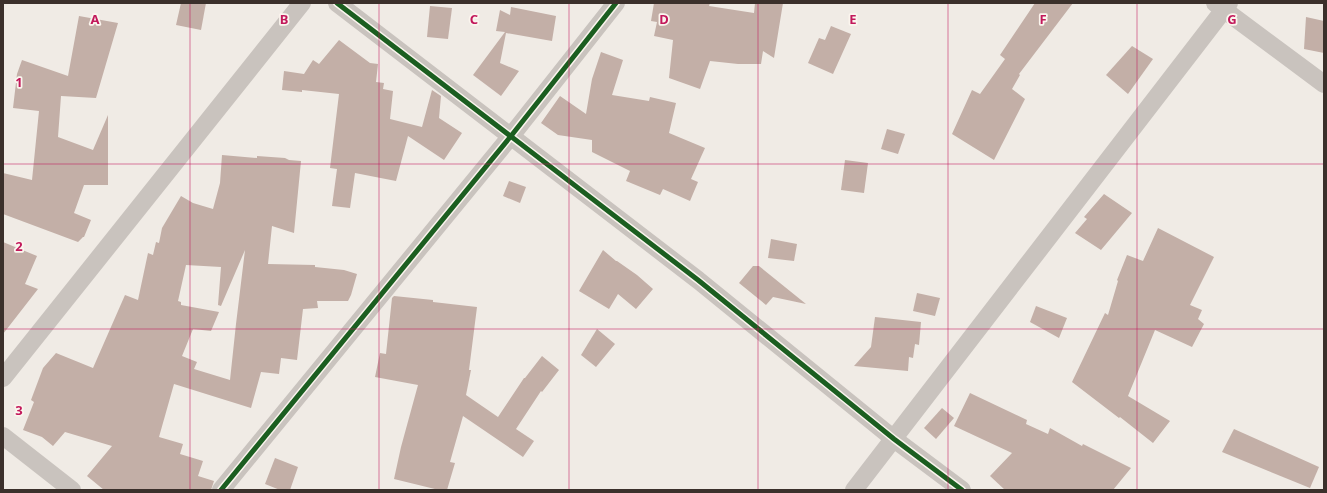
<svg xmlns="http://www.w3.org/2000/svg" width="1327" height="493" font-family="'Noto Sans',sans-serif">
	<rect width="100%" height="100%" fill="#f0ebe5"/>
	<g fill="#c3afa7" fill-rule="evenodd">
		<polygon points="181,3 206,3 201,30 176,25"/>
		<polygon points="654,3 710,3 709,6 754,13 755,3 783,3 774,58 763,51 761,64 738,64 710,61 700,89 669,78 673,40 654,36 657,22 651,21"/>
		<polygon points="1035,3 1073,3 1019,74 1020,75 1012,89 1025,99 994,160 952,134 972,90 980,94 1005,59 1000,55"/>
		<polygon points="430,6 452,8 448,39 427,37"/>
		<polygon points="511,7 556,16 552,41 506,33 500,63 519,71 501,96 473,75 505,32 496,31 500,10 510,15"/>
		<polygon points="79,16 118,23 96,98 61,96 58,137 93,150 108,115 108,185 84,185 74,213 91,220 84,237 83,237 78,242 3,214 3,173 32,180 39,111 13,108 17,74 22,60 68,76"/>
		<polygon points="1306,17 1324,21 1324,53 1304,49"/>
		<polygon points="831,26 851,34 833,74 808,63 819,38 825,40"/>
		<polygon points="339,40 370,63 378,64 376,82 384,83 383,89 393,91 390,119 422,127 432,90 441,96 439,118 462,133 444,160 408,136 396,181 355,173 350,208 332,206 337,169 330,168 339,94 302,90 302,92 282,90 284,71 304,74 313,60 319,64"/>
		<polygon points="1132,46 1153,59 1128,94 1106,75"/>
		<polygon points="601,52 623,60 612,95 649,101 650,97 676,103 669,133 705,148 691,179 698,182 690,201 663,189 660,195 626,181 630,171 592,152 592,140 558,135 541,123 560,96 586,114 592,79"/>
		<polygon points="887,129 905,134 898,154 881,149"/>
		<path d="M 222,155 L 257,158 L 257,156 L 285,158 L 289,160 L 301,161 L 294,233 L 272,226 L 268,264 L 315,265 L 315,267 L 344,270 L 357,274 L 351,295 L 348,301 L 317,301 L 318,308 L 303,309 L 297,360 L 281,358 L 279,374 L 261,372 L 251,408 L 174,384 L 159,437 L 183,444 L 180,454 L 203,461 L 198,476 L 214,481 L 211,490 L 104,490 L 87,476 L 112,446 L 65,432 L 53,446 L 42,437 L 23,430 L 34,402 L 31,400 L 43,368 L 56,353 L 93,368 L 125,295 L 138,300 L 148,253 L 153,255 L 156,242 L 159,243 L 162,228 L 181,196 L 193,203 L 213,209 L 220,183 ZM 245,250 L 236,324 L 230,380 L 194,369 L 197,362 L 182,356 L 193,329 L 211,331 L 219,312 L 181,305 L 181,302 L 178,301 L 186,265 L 221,267 L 218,305 L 221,306 Z"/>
		<polygon points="845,160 868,163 864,193 841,190"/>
		<polygon points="509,181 526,187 520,203 503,196"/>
		<polygon points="1104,194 1132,213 1101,250 1075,233 1087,219 1084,217"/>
		<polygon points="1158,228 1214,257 1190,305 1202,310 1198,319 1204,324 1192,347 1155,330 1128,396 1170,421 1153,443 1120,417 1119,418 1072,382 1105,313 1108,315 1118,281 1117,280 1127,255 1143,261"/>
		<polygon points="771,239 797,244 794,261 768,258"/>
		<polygon points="3,242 37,256 25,284 38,289 3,334"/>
		<polygon points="603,250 616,261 617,261 637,275 653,289 636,309 618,294 609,309 579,291"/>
		<polygon points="753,266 759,266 806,304 773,297 766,305 739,283"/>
		<polygon points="917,293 940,298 935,316 913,311"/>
		<polygon points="394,296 433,300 433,302 477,307 469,370 471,370 466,395 498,417 524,378 525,378 542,356 559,370 542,392 541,391 516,429 534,441 523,457 463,416 450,462 455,463 447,490 439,490 394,479 401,447 418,385 375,377 380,353 386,354 392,298"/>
		<polygon points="1036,306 1067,318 1059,338 1030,322"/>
		<polygon points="875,317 921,322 919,345 915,344 913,358 909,357 908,371 854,366 871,347"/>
		<polygon points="597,329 615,344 596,367 581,355"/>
		<polygon points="970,393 1027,420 1026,424 1048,434 1050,428 1082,446 1083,444 1131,468 1113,490 1005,490 990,476 1012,453 954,426"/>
		<polygon points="942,408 954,418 936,439 924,428"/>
		<polygon points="1234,429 1319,467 1310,488 1222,452"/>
		<polygon points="275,458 298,467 290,490 280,490 265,484"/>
	</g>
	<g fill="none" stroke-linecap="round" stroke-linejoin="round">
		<g stroke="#c9c3be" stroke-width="18">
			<polyline points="337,3 698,280 894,439 962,490"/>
			<polyline points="1215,3 1324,84"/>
			<polyline points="3,378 302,3"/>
			<polyline points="3,436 72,490"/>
			<polyline points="221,490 511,136 616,3"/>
			<polyline points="854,490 1229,3"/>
		</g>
		<g stroke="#fbf5ee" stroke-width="8">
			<g id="cycleway">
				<polyline points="337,3 698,280 894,439 962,490"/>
				<polyline points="221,490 511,136 616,3"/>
			</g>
		</g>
		<use href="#cycleway" stroke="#1b5e20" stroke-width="5"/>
	</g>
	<path fill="none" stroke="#c2185b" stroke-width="1" stroke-opacity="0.55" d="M 190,3 L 190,490M 379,3 L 379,490M 569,3 L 569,490M 758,3 L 758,490M 948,3 L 948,490M 1137,3 L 1137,490M 3,164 L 1324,164M 3,329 L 1324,329"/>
	<g font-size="13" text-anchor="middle" font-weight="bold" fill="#c2185b" stroke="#fbf5ee" stroke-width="3.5" stroke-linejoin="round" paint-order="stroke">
		<text x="95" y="24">A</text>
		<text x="284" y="24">B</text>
		<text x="474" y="24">C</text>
		<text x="664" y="24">D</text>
		<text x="853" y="24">E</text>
		<text x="1043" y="24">F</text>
		<text x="1232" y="24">G</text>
		<text x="19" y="87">1</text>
		<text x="19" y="251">2</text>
		<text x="19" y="415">3</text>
	</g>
	<rect width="1327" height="493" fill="none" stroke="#3b302b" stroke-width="8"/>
</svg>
